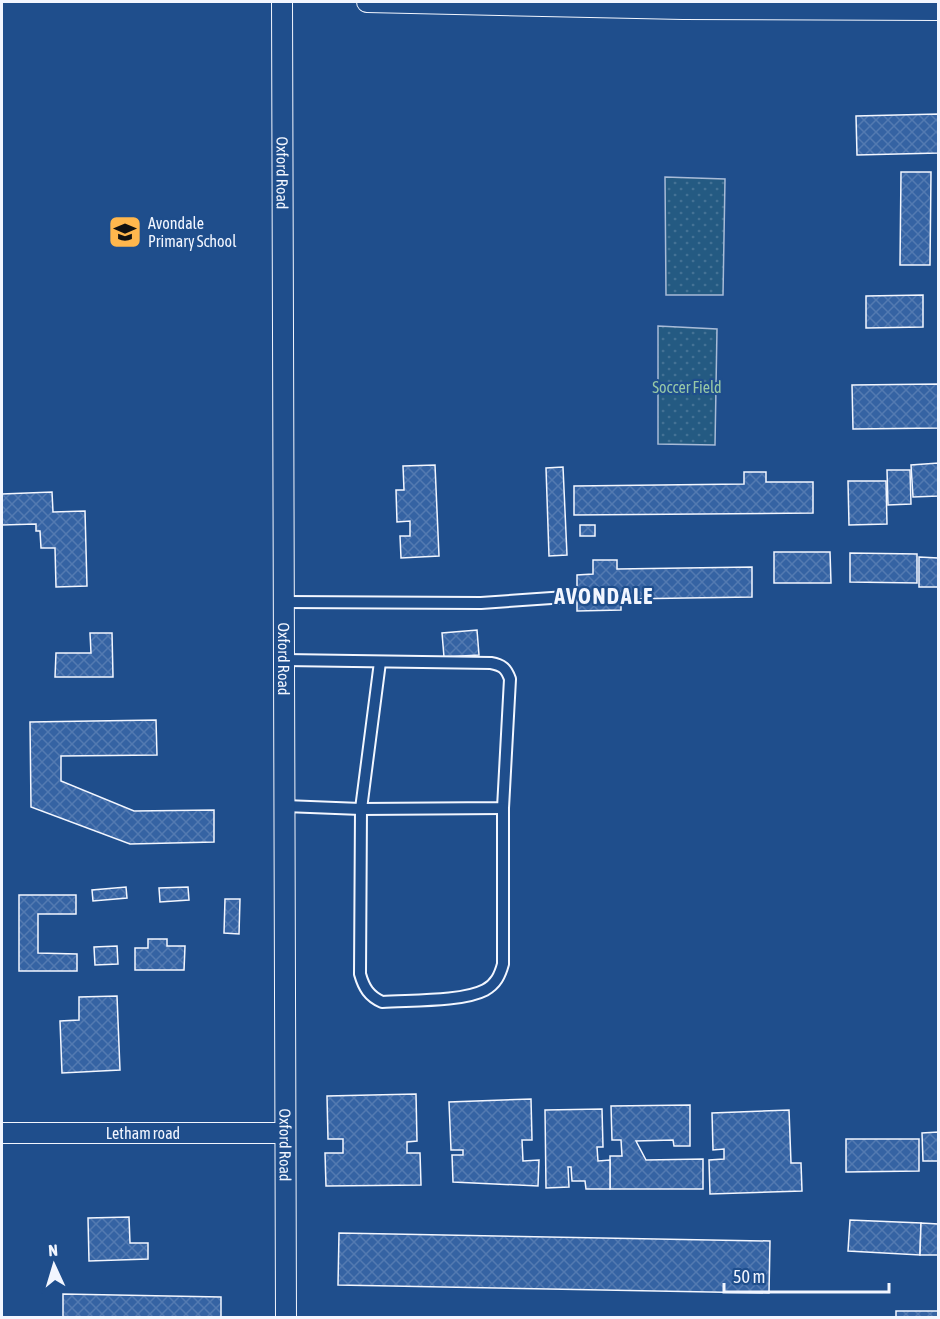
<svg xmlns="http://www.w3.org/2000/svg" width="940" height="1319" font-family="'Asap Condensed',sans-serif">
	<defs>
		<pattern id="park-dots" width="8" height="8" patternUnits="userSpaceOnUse" patternTransform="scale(1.5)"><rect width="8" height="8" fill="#245a82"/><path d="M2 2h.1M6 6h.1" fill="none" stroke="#447295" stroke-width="1.8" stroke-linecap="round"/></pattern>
		<pattern id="building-cross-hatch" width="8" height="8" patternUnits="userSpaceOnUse" patternTransform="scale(1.5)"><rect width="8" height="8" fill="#3563a3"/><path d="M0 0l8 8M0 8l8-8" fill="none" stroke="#537ab1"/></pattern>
	</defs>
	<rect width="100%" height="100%" fill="#1f4e8c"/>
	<g fill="url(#park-dots)" stroke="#a8bbd7" stroke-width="1.5">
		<polygon points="665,177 725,179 723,295 666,295"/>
		<polygon points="658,326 717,329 715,445 658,444"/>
	</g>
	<g fill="url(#building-cross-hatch)" stroke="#f2f6ff" stroke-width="1.5">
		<polygon points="938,114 938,153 857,155 856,116"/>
		<polygon points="901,172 931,172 930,265 900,265"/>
		<polygon points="923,295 923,327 866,328 866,296"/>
		<polygon points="938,384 938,428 853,429 852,385"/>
		<polygon points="938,463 938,496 913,497 911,465"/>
		<polygon points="435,465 439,556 401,558 400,536 410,536 410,521 397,522 396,490 404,490 403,466"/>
		<polygon points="563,467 567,555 549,556 546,468"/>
		<polygon points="887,470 910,470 911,504 888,505"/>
		<polygon points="744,472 766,472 766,482 813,482 813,513 574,515 574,486 744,484"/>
		<polygon points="848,481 886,481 887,524 849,525"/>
		<polygon points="52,492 53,512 85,511 87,586 56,587 55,548 41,548 40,531 36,531 36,524 2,525 2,494"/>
		<rect x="580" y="525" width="15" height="11"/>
		<polygon points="774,552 830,552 831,583 774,583"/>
		<polygon points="850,553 917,554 917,583 850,582"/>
		<polygon points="919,557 938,558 938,587 919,587"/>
		<polygon points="593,560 617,560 617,569 752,567 752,597 621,599 621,610 577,611 577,575 593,574"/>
		<polygon points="477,630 479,655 444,657 442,633"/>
		<polygon points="90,633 112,633 113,677 55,677 56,653 91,653"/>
		<polygon points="156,720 157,755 61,756 61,781 134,811 214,810 214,842 130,844 31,807 30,722"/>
		<polygon points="126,887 127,898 93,901 92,890"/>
		<polygon points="188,887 189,900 160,902 159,888"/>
		<polygon points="19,895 76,895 76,914 38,914 38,953 77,954 77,971 19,971"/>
		<polygon points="225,899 240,899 239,934 224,933"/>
		<polygon points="148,939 167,939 167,946 185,946 184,970 135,970 135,948 148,948"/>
		<polygon points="117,946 118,964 95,965 94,947"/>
		<polygon points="117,996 120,1070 62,1073 60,1021 79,1020 79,997"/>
		<polygon points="416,1094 417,1141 407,1142 407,1153 420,1153 421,1185 326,1186 325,1153 343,1153 343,1139 328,1139 327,1096"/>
		<polygon points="531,1099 532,1140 522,1140 523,1161 539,1160 538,1186 453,1182 452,1155 463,1155 463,1150 451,1150 449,1102"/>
		<polygon points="690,1105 690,1146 674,1146 673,1140 636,1141 646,1160 703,1159 703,1189 610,1189 610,1156 622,1156 621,1140 612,1140 611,1106"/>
		<polygon points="602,1109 603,1147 597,1147 598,1161 610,1160 610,1189 586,1189 585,1181 572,1181 571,1167 568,1167 569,1187 546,1188 545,1110"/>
		<polygon points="789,1110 791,1163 801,1163 802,1191 710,1194 709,1160 724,1159 724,1149 713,1150 712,1113"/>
		<polygon points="938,1132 938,1161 923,1161 922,1133"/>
		<polygon points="846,1139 919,1139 919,1171 846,1172"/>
		<polygon points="129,1217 130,1243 148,1243 148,1259 89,1261 88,1218"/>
		<polygon points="850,1220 921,1223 920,1255 848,1251"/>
		<polygon points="921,1223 938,1224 938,1255 920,1255"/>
		<polygon points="339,1233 770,1241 769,1293 338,1285"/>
		<polygon points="63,1294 221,1297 221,1318 63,1318"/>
		<rect x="896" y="1311" width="42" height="7"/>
	</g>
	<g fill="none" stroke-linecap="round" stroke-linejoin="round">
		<g stroke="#f2f6ff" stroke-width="14">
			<g id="service">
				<polyline points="285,602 481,603 566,597"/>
				<path d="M 285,660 L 491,663 C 502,665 506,668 510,679 L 503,808 L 361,809 L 285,806"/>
				<path d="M 380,662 L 361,809 L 360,974 C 364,988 369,996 382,1002 C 409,1000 462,1002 485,990 C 496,984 500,975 503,964 L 503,808"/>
			</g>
		</g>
		<g stroke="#f2f6ff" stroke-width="22">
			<g id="minor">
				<path id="s1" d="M 282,2 L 286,1318"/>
				<polyline points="367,2 683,9 938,10"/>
				<path id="s2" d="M 2,1133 L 285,1133"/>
			</g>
		</g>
		<use href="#service" stroke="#1f4e8c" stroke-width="10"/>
		<use href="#minor" stroke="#1f4e8c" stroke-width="20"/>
	</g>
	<defs>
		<g id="school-square" transform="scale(1.725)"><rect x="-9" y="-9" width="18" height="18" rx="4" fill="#ffb74d" stroke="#1f4e8c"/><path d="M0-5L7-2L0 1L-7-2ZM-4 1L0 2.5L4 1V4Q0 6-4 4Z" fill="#111"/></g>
	</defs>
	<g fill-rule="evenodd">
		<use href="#school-square" x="125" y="232"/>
	</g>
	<g text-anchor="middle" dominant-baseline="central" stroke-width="4.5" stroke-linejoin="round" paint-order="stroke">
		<g font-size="16" fill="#f2f6ff" stroke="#1f4e8c">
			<text stroke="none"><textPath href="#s1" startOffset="171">Oxford Road</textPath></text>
			<text stroke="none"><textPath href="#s1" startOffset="657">Oxford Road</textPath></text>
			<text stroke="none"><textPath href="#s2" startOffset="141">Letham road</textPath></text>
			<text stroke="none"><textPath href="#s1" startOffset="1143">Oxford Road</textPath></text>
		</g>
		<g font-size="16" fill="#f2f6ff" stroke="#1f4e8c" text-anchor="start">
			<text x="148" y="223">Avondale<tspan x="148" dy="18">Primary School</tspan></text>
		</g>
		<g font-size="16" fill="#97c8a6" stroke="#1f4e8c">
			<text x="687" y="387">Soccer Field</text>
		</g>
		<g font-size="22" font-weight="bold" letter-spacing="1.5" fill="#f2f6ff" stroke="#1f4e8c">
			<text x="604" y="596">AVONDALE</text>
		</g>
	</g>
	<rect width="940" height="1319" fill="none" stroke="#f2f6ff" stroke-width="6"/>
	<g transform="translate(54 1265) rotate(356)" stroke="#1f4e8c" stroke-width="4.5" paint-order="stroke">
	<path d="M0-4.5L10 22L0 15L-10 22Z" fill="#f2f6ff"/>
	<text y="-9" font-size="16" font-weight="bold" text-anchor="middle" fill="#f2f6ff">N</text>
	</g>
	<path d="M724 1283v9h165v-9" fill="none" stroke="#f2f6ff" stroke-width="3"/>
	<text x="733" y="1283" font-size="18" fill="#f2f6ff" stroke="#1f4e8c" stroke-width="4.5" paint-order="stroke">50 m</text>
</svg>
